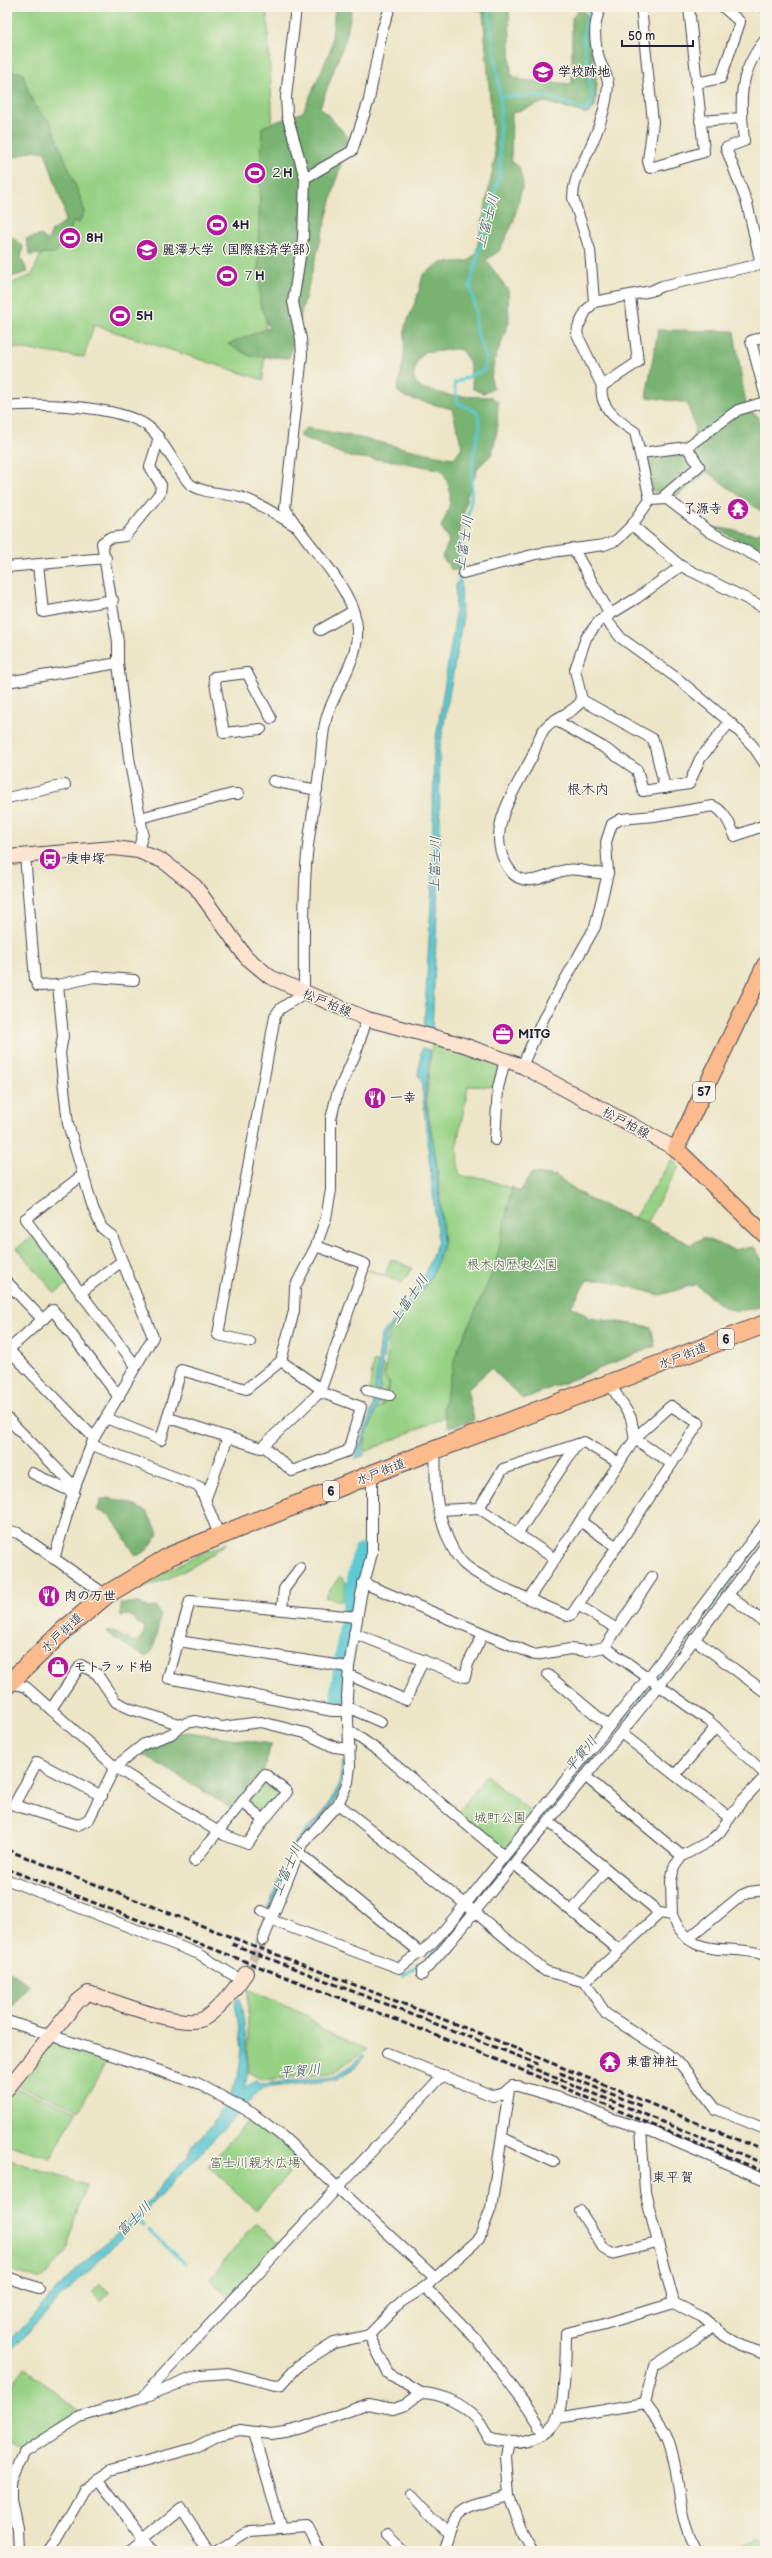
<svg xmlns="http://www.w3.org/2000/svg" width="772" height="2558" font-family="'Balsamiq Sans','Klee One',sans-serif">
	<rect width="100%" height="100%" fill="#f7f3e8"/>
	<filter id="ink" filterUnits="userSpaceOnUse"><feTurbulence type="fractalNoise" baseFrequency=".025" numOctaves="2"/><feDisplacementMap in="SourceGraphic" scale="8" xChannelSelector="R" yChannelSelector="G"/><feConvolveMatrix kernelMatrix="1 2 1 2 8 2 1 2 1" color-interpolation-filters="sRGB"/></filter>
	<filter id="wash" filterUnits="userSpaceOnUse"><feTurbulence type="fractalNoise" baseFrequency=".012" numOctaves="4" result="noise"/><feDisplacementMap in="SourceGraphic" scale="16" xChannelSelector="R" yChannelSelector="G"/><feGaussianBlur stdDeviation="0.9" result="paint"/><feColorMatrix in="noise" values="0 0 0 0 0 0 0 0 0 0 0 0 0 0 0 0 0 1.4 0 .05"/><feComposite in="paint" operator="in"/></filter>
	<g filter="url(#wash)">
		<rect width="100%" height="100%" fill="#ece5c6"/>
		<g fill="#96d184" stroke="#5c7a60">
			<polygon points="7,7 267,7 274,152 263,380 94,325 84,357 7,347 7,285 32,275 40,256 74,209 7,77"/>
			<path d="M 432,1043 L 500,1065 L 494,1087 L 468,1086 C 464,1120 452,1140 460,1176 L 484,1178 L 520,1192 L 532,1173 L 556,1176 L 590,1200 L 634,1218 L 672,1159 L 679,1167 L 646,1223 L 691,1245 L 703,1238 L 734,1250 L 754,1247 L 765,1265 L 765,1305 C 728,1316 723,1308 696,1284 L 660,1295 L 605,1280 L 587,1280 L 571,1306 L 590,1318 L 651,1327 L 655,1346 L 523,1399 L 491,1368 L 467,1390 L 470,1406 L 365,1452 C 363,1437 372,1422 377,1408 L 383,1406 L 390,1383 L 385,1377 L 389,1333 L 406,1306 L 431,1277 L 441,1254 L 444,1241 L 436,1158 L 426,1100 Z"/>
			<polygon points="33,1236 69,1283 55,1293 17,1248"/>
			<polygon points="391,1259 412,1268 402,1283 368,1270 385,1275"/>
			<polygon points="373,1361 385,1367 383,1378 389,1383 382,1405 369,1398"/>
			<path d="M 227,1543 C 198,1567 165,1582 129,1592 L 191,1558 Z"/>
			<polygon points="340,1576 346,1583 342,1601 325,1597"/>
			<polygon points="486,1775 531,1812 532,1817 506,1849 501,1850 458,1814"/>
			<polygon points="265,1780 282,1792 262,1814 248,1803"/>
			<polygon points="248,1989 308,2016 320,2029 367,2049 332,2074 262,2080 248,2072"/>
			<polygon points="52,2043 106,2062 79,2110 16,2085"/>
			<polygon points="16,2088 77,2112 50,2158 7,2144 7,2098"/>
			<polygon points="250,2118 264,2126 301,2160 256,2210 208,2166"/>
			<polygon points="7,2159 86,2185 66,2252 41,2280 7,2269"/>
			<polygon points="255,2223 279,2243 230,2298 210,2279"/>
			<polygon points="100,2284 109,2292 101,2302 92,2293"/>
			<polygon points="25,2367 81,2413 62,2422 24,2451 7,2441 7,2392"/>
			<polygon points="757,2537 765,2551 735,2551"/>
		</g>
		<g fill="#78b372" stroke="#4d6a56">
			<polygon points="335,7 352,7 346,38 320,107 348,137 289,358 250,356 228,344 269,328 260,304 258,250 262,127 303,112 331,49"/>
			<path d="M 471,7 L 509,7 L 511,75 L 522,80 L 572,84 L 572,18 L 578,11 L 585,12 L 597,84 L 595,107 L 587,114 L 545,102 L 512,113 L 511,161 L 519,167 L 523,183 L 513,223 L 499,251 L 486,260 L 508,290 L 509,322 L 494,362 L 491,379 L 494,389 L 483,393 L 473,389 L 469,361 L 461,350 C 447,347 439,354 425,351 L 417,361 L 413,378 L 420,388 L 453,396 L 492,397 L 498,402 L 497,431 L 492,454 L 478,468 L 467,496 L 459,536 L 457,570 L 452,570 L 442,557 L 449,541 L 441,527 C 452,503 454,494 442,470 L 396,461 L 350,457 L 299,436 L 306,428 C 356,435 404,450 454,458 L 462,447 L 452,409 L 405,397 L 397,391 L 404,358 L 405,327 L 417,298 L 423,275 L 440,263 L 468,261 L 476,254 L 495,158 L 483,12 Z"/>
			<path d="M 7,67 L 8,70 L 23,73 C 26,88 36,114 50,121 L 82,202 L 84,212 L 79,223 L 73,222 L 70,230 L 56,253 L 30,255 L 26,239 L 41,235 L 48,241 L 52,231 L 65,222 L 64,209 L 45,152 L 34,150 L 15,157 L 7,146 Z"/>
			<polygon points="7,238 14,238 23,247 21,258 28,272 8,278"/>
			<polygon points="658,330 734,331 747,411 758,416 765,438 765,514 707,472 678,495 652,491 646,456 691,453 695,427 687,403 646,397"/>
			<polygon points="713,527 755,534 765,530 765,554"/>
			<path d="M 532,1173 L 556,1176 L 590,1200 L 645,1222 L 691,1245 L 703,1238 L 734,1250 L 754,1247 L 765,1265 L 765,1305 C 728,1317 723,1308 696,1284 L 660,1295 L 605,1280 L 587,1280 L 571,1306 L 590,1318 L 651,1327 L 655,1346 L 523,1399 L 491,1368 L 467,1390 L 474,1420 L 448,1428 L 443,1408 L 456,1354 L 495,1267 L 512,1187 L 520,1192 Z"/>
			<polygon points="108,1498 125,1501 147,1512 159,1534 146,1551 136,1556 110,1515 97,1510 101,1500"/>
			<path d="M 120,1603 L 140,1603 L 148,1608 L 156,1607 L 161,1614 L 153,1650 L 146,1657 L 107,1634 L 106,1632 C 119,1630 126,1643 138,1641 L 144,1633 L 144,1626 L 136,1622 L 135,1618 L 129,1615 L 121,1616 Z"/>
			<polygon points="188,1732 271,1744 264,1770 231,1808 139,1752 179,1733"/>
			<polygon points="7,1969 29,1985 7,2014"/>
		</g>
		<g fill="#5dc9d2" stroke="#407686">
			<polygon points="461,581 462,622 439,752 440,838 432,1033 424,1031 432,887 434,751 455,621 456,583"/>
			<polygon points="422,1048 430,1050 425,1099 435,1158 443,1241 436,1266 428,1283 387,1333 380,1376 380,1391 375,1390 381,1336 423,1281 438,1241 421,1079 418,1075"/>
			<polygon points="373,1397 380,1399 362,1447 364,1455 355,1459 374,1403"/>
			<polygon points="358,1554 365,1556 353,1613 346,1611"/>
			<polygon points="343,1623 350,1625 345,1663 337,1662"/>
			<polygon points="336,1674 344,1675 342,1706 333,1707 333,1689"/>
			<polygon points="342,1762 347,1763 337,1799 310,1831 259,1938 256,1937 296,1840 324,1812 333,1798 340,1780"/>
			<path d="M 240,1998 C 244,2026 251,2060 245,2088 L 255,2081 L 261,2084 L 333,2077 L 352,2065 L 362,2055 L 365,2056 L 354,2068 L 335,2080 L 262,2088 L 92,2268 L 61,2296 L 7,2356 L 7,2344 L 63,2283 L 154,2197 L 165,2180 L 189,2156 L 191,2146 L 212,2126 L 238,2078 L 242,2049 L 235,2001 Z"/>
		</g>
		<g fill="none" stroke-linecap="round" stroke-linejoin="round">
			<g stroke="#5dc9d2" stroke-width="3">
				<polyline points="486,7 489,10 500,96"/>
				<polyline points="459,586 460,556 471,500 473,455 480,426 477,412 458,403 454,383 484,370 486,359 475,326 476,312 470,285 500,173 500,96 550,97 586,111 593,100 583,37 590,7"/>
				<polyline points="403,1976 426,1960 448,1936 646,1692 765,1535"/>
				<polyline points="136,2218 144,2225"/>
				<polyline points="149,2230 185,2264"/>
			</g>
			<polyline stroke="#5dc9d2" stroke-width="17" points="339,1697 339,1688 351,1601 361,1552"/>
		</g>
	</g>
	<g filter="url(#ink)">
		<g fill="none" stroke-linecap="round" stroke-linejoin="round">
			<polyline stroke="#c4beaa" stroke-width="10" stroke-dasharray="10 5" stroke-linecap="butt" points="246,1973 263,1940"/>
			<g stroke="#403f50" stroke-width="12">
				<g id="street">
					<polyline points="641,7 653,122 648,161 650,168 704,152 689,7"/>
					<polyline points="764,7 765,7"/>
					<path d="M 765,40 C 738,73 740,100 744,141 L 726,148 L 747,203 L 761,264 L 765,268"/>
					<polyline points="696,83 721,78 740,22 723,7"/>
					<polyline points="700,121 742,118"/>
					<polyline points="305,178 352,151 369,100 382,31 390,7"/>
					<polyline points="755,239 765,236"/>
					<polyline points="630,296 638,362 602,386 577,334 578,327 586,311 594,302 651,291 662,286 761,264"/>
					<path d="M 594,302 L 590,250 L 573,198 C 573,180 581,168 588,152 C 598,131 607,107 608,84 C 608,74 601,67 599,58 C 594,41 593,23 601,7"/>
					<polyline points="765,336 751,341 765,394"/>
					<path d="M 602,386 C 598,408 620,422 635,432 L 650,500"/>
					<path d="M 7,406 C 39,402 131,406 153,431 C 163,441 184,480 191,485 C 208,495 225,492 243,498 C 261,504 277,515 294,525"/>
					<polyline points="641,453 687,447 738,410 765,402"/>
					<polyline points="664,499 665,495 699,466 687,447"/>
					<polyline points="632,525 681,566 765,608"/>
					<polyline points="573,548 610,614"/>
					<polyline points="38,564 43,612 113,600"/>
					<polyline points="7,567 106,558"/>
					<polyline points="463,573 536,554 604,545 617,540 632,525 650,500 667,499 710,532 765,561"/>
					<polyline points="604,617 621,638 678,679 732,724 753,746 765,764"/>
					<polyline points="320,630 353,611"/>
					<polyline points="7,682 118,663"/>
					<polyline points="582,700 653,739 665,788"/>
					<polyline points="555,720 603,747 637,770 643,791 689,784 700,759 729,723"/>
					<polyline points="261,729 224,733 214,677 247,673 271,718"/>
					<polyline points="273,781 317,790"/>
					<polyline points="7,798 65,785"/>
					<polyline points="140,818 232,794 238,794"/>
					<polyline points="138,851 143,833 129,758 118,663 118,642 102,543 109,538 125,536 160,493 161,485 150,467 159,437"/>
					<polyline points="25,855 35,980 38,986 58,985 94,977 134,980"/>
					<path d="M 608,873 C 593,875 580,867 566,870 C 550,873 535,885 519,878 C 512,875 508,868 505,862 C 486,827 517,787 532,757 C 536,747 539,734 546,727 C 557,715 573,714 582,700 L 575,670 L 586,638 L 599,621 L 637,598 L 681,566"/>
					<path d="M 522,1066 L 545,1015 L 595,927 L 608,873 L 606,842 L 612,824 L 621,819 L 654,816 L 713,806 C 725,811 730,825 735,836 L 765,825"/>
					<polyline points="495,1140 498,1088 505,1060"/>
					<polyline points="84,1174 25,1219 136,1366"/>
					<polyline points="7,1282 43,1320"/>
					<polyline points="80,1293 122,1261"/>
					<path d="M 250,1342 L 218,1335 L 275,1016 L 280,1009 L 304,993 C 304,951 303,908 306,866 C 308,835 315,804 319,773 C 322,754 321,735 327,716 C 337,685 363,655 356,620 C 347,580 305,544 285,508 L 302,355 L 301,339 L 293,302 L 303,238 L 305,178 L 287,115 L 286,97 L 296,7"/>
					<polyline points="7,1348 94,1438"/>
					<polyline points="7,1351 53,1310 119,1397"/>
					<polyline points="281,1361 321,1389"/>
					<polyline points="610,1384 631,1418 635,1439 672,1464"/>
					<polyline points="367,1390 390,1395"/>
					<polyline points="7,1418 75,1487 94,1438 153,1337 112,1236 102,1228 93,1208 68,1124 60,1053 63,1036 58,985"/>
					<polyline points="106,1418 161,1440 181,1370 246,1389 281,1361 294,1311 295,1287 316,1246 326,1218 331,1190 331,1119 337,1094 355,1055 367,1019"/>
					<polyline points="169,1418 261,1448 320,1392 365,1264 316,1246"/>
					<polyline points="92,1445 200,1487 219,1535"/>
					<polyline points="264,1446 292,1471 348,1451 361,1407 320,1392"/>
					<path d="M 435,1451 C 436,1464 435,1477 436,1491 C 438,1512 447,1546 462,1562 C 477,1579 544,1605 568,1616 L 572,1614 L 699,1423 L 671,1406 L 637,1436 L 529,1598"/>
					<polyline points="32,1473 74,1493"/>
					<polyline points="206,1498 228,1437"/>
					<polyline points="440,1510 479,1508"/>
					<polyline points="580,1521 617,1547"/>
					<polyline points="7,1533 9,1531 18,1533 106,1595"/>
					<polyline points="518,1533 576,1446"/>
					<polyline points="54,1559 75,1487"/>
					<polyline points="555,1559 479,1508 503,1469 584,1442 619,1463"/>
					<polyline points="363,1583 535,1655 570,1649 586,1651 605,1647 709,1721 765,1774"/>
					<polyline points="728,1595 765,1623"/>
					<polyline points="578,1605 617,1629"/>
					<polyline points="282,1609 284,1589 300,1568"/>
					<polyline points="354,1633 465,1677 468,1664 483,1634"/>
					<polyline points="694,1639 765,1692"/>
					<polyline points="178,1641 349,1667"/>
					<polyline points="605,1647 652,1577"/>
					<polyline points="349,1675 406,1700 423,1660"/>
					<polyline points="548,1675 609,1726"/>
					<polyline points="7,1682 26,1687 115,1767 217,1831"/>
					<polyline points="347,1707 381,1722"/>
					<polyline points="51,1709 81,1665 97,1674 116,1702 131,1709 182,1725"/>
					<polyline points="348,1711 332,1711 168,1678 190,1601 356,1617"/>
					<polyline points="350,1731 380,1752 504,1856"/>
					<polyline points="621,1733 730,1818"/>
					<polyline points="675,1775 716,1727"/>
					<polyline points="586,1777 682,1856"/>
					<polyline points="102,1796 37,1762 14,1805 78,1825 89,1819 115,1767 144,1744 171,1734 186,1723 196,1721 222,1727 261,1722 305,1733 334,1747 350,1749"/>
					<polyline points="338,1804 464,1903 545,1971 585,1982 606,2014 664,2051 682,2066 716,2109 765,2129"/>
					<polyline points="549,1822 654,1908 658,1914"/>
					<polyline points="224,1835 248,1844 264,1820"/>
					<polyline points="299,1853 421,1953"/>
					<polyline points="194,1861 265,1774 287,1792 264,1820 242,1802"/>
					<polyline points="514,1864 619,1950"/>
					<polyline points="8,1880 199,1954 241,1980"/>
					<polyline points="262,1911 272,1916"/>
					<polyline points="572,1911 606,1869"/>
					<polyline points="672,1915 671,1881 674,1867 682,1856 708,1842 719,1833 741,1802 765,1777"/>
					<polyline points="271,1920 399,1968 431,1944 446,1928 648,1678 765,1523"/>
					<polyline points="688,1939 742,1895 749,1892 765,1890"/>
					<polyline points="263,1940 302,1844 338,1804 348,1782 350,1766 347,1697 349,1667 361,1595 372,1553 372,1474"/>
					<polyline points="422,1975 422,1971 428,1967 449,1943 659,1686 765,1546"/>
					<path d="M 585,1982 L 660,1913 L 672,1915 C 692,1963 726,1942 765,1955"/>
					<polyline points="7,2021 197,2083 252,2113 282,2136 434,2277"/>
					<polyline points="387,2053 493,2096 504,2093 512,2086 518,2086 576,2103 607,2117 653,2132 765,2180"/>
					<polyline points="641,2128 645,2191 650,2212 674,2303"/>
					<polyline points="503,2138 554,2162"/>
					<polyline points="580,2211 604,2249 612,2254 657,2243"/>
					<polyline points="7,2277 38,2288"/>
					<polyline points="425,2287 477,2340 525,2403 544,2432"/>
					<polyline points="369,2335 388,2373 421,2393"/>
					<polyline points="143,2396 443,2075"/>
					<polyline points="558,2418 645,2403"/>
					<polyline points="253,2432 282,2529"/>
					<polyline points="509,2442 506,2456 509,2496"/>
					<polyline points="98,2479 153,2551"/>
					<polyline points="412,2495 447,2533"/>
					<polyline points="387,2534 405,2551"/>
					<polyline points="18,2551 17,2529 11,2500 11,2483 24,2453 45,2439 80,2417 142,2398 200,2375 228,2373 275,2385 282,2384 299,2365 334,2343 369,2335 401,2302 425,2287 479,2239 491,2208 509,2089"/>
					<path d="M 49,2551 L 84,2490 L 110,2471 L 194,2448 L 219,2435 L 240,2430 L 271,2434 L 285,2432 L 302,2428 L 368,2404 L 393,2409 L 405,2405 L 421,2393 C 441,2393 463,2404 477,2419 C 481,2425 484,2432 489,2438 C 512,2446 545,2443 558,2418 C 565,2405 566,2349 566,2333 L 601,2325 L 674,2303 L 702,2317 L 725,2336 L 742,2346 L 765,2354"/>
					<polyline points="129,2551 181,2508 209,2551"/>
					<polyline points="217,2551 249,2531 308,2527 321,2551"/>
					<path d="M 443,2551 C 454,2504 468,2508 509,2496 L 523,2535 L 532,2551"/>
					<path d="M 697,2551 C 675,2516 682,2476 668,2439 C 664,2427 652,2414 645,2403 L 654,2366 L 713,2327"/>
				</g>
			</g>
			<g stroke="#403f50" stroke-width="16">
				<g id="secondary">
					<polyline points="7,857 114,848 138,851 163,861 195,886 246,957 270,977 367,1019 464,1045 522,1066 676,1149"/>
					<path d="M 7,2089 L 78,2001 L 88,1993 C 113,2000 184,2031 205,2018 C 221,2007 235,1989 246,1973"/>
				</g>
			</g>
			<g stroke="#403f50" stroke-width="18">
				<polyline id="primary" points="765,965 676,1149 765,1235"/>
			</g>
			<g stroke="#403f50" stroke-width="20">
				<polyline id="highway" points="7,1685 63,1631 106,1595 170,1556 372,1474 765,1324"/>
			</g>
			<use href="#street" stroke="#fff" stroke-width="10"/>
			<use href="#secondary" stroke="#fde4d1" stroke-width="14"/>
			<use href="#primary" stroke="#fbbb8d" stroke-width="16"/>
			<use href="#highway" stroke="#fbbb8d" stroke-width="18"/>
			<g stroke="#22223b" stroke-width="3" stroke-dasharray="6 3" stroke-linecap="butt">
				<polyline points="7,1850 481,2034 765,2151"/>
				<polyline points="7,1869 474,2050 765,2172"/>
				<polyline points="232,1944 538,2064"/>
				<polyline points="527,2066 765,2164"/>
				<polyline points="560,2073 641,2106"/>
			</g>
		</g>
	</g>
	<defs>
		<g id="school-disc" transform="scale(1.15)"><circle r="9.5" fill="#b5179e" stroke="#f7f3e8"/><path d="M0-5L7-2L0 1L-7-2ZM-4 1L0 2.5L4 1V4Q0 6-4 4Z" fill="#fff"/></g>
		<g id="stadium-disc" transform="scale(1.15)"><circle r="9.5" fill="#b5179e" stroke="#f7f3e8"/><path d="M0-5a6.5 5 0 1 0 0 10a6.5 5 0 1 0 0-10ZM-3.5-1.8h7v3.6h-7Z" fill="#fff"/></g>
		<g id="university-disc" transform="scale(1.15)"><circle r="9.5" fill="#b5179e" stroke="#f7f3e8"/><path d="M0-5L7-2L0 1L-7-2ZM-4 1L0 2.5L4 1V4Q0 6-4 4Z" fill="#fff"/></g>
		<g id="temple-disc" transform="scale(1.15)"><circle r="9.5" fill="#b5179e" stroke="#f7f3e8"/><path d="M0-6L5-2H3V0L6.5 2.5H4V6H1.5V3h-3V6H-4V2.5H-6.5L-3 0V-2H-5Z" fill="#fff"/></g>
		<g id="bus-disc" transform="scale(1.15)"><circle r="9.5" fill="#b5179e" stroke="#f7f3e8"/><path d="M-5-6H5V4H4V6H2V4H-2V6H-4V4H-5ZM-3.5-4V0h7V-4ZM-3.5 1.2v1.5H-2V1.2ZM2 1.2v1.5H3.5V1.2Z" fill="#fff"/></g>
		<g id="office-disc" transform="scale(1.15)"><circle r="9.5" fill="#b5179e" stroke="#f7f3e8"/><path d="M-6-3h4V-5.5h4V-3h4V5H-6ZM-1-4.5V-3h2v-1.5ZM-6 0V1H6V0Z" fill="#fff"/></g>
		<g id="restaurant-disc" transform="scale(1.15)"><circle r="9.5" fill="#b5179e" stroke="#f7f3e8"/><path d="M-5-6h1v4h1v-4h1v4h1v-4h1v5L-1.5 .5V6h-2V.5L-5-1ZM5-6V6H3V1.5H1.5Q1.5-4 5-6Z" fill="#fff"/></g>
		<g id="shop-disc" transform="scale(1.15)"><circle r="9.5" fill="#b5179e" stroke="#f7f3e8"/><path d="M-5-2.5h2.3a2.7 3.5 0 0 1 5.4 0H5L5.5 6h-11ZM-1.5-2.5h3a1.5 2.3 0 0 0-3 0Z" fill="#fff"/></g>
	</defs>
	<g fill-rule="evenodd">
		<use href="#school-disc" x="543" y="72"/>
		<use href="#stadium-disc" x="255" y="173"/>
		<use href="#stadium-disc" x="217" y="225"/>
		<use href="#stadium-disc" x="70" y="238"/>
		<use href="#university-disc" x="147" y="250"/>
		<use href="#stadium-disc" x="227" y="276"/>
		<use href="#stadium-disc" x="120" y="316"/>
		<use href="#temple-disc" x="738" y="509"/>
		<use href="#bus-disc" x="50" y="859"/>
		<use href="#office-disc" x="503" y="1034"/>
		<use href="#restaurant-disc" x="375" y="1098"/>
		<use href="#restaurant-disc" x="49" y="1596"/>
		<use href="#shop-disc" x="58" y="1667"/>
		<use href="#temple-disc" x="610" y="2062"/>
	</g>
	<g text-anchor="middle" dominant-baseline="central" stroke-width="3" stroke-linejoin="round" paint-order="stroke">
		<g fill="#f7f3e8" stroke="#62616f" stroke-width="1">
			<rect x="693" y="1082" width="22" height="20" rx="3"/>
			<rect x="718" y="1329" width="16" height="20" rx="3"/>
			<rect x="323" y="1481" width="16" height="20" rx="3"/>
		</g>
		<g font-size="12" font-weight="bold" fill="#22223b">
			<text x="704" y="1092">57</text>
			<text x="726" y="1339">6</text>
			<text x="331" y="1491">6</text>
		</g>
		<g font-size="13" font-weight="bold" fill="#22223b" stroke="#f7f3e8" text-anchor="start">
			<text x="558" y="72">学校跡地</text>
			<text x="270" y="173">２H</text>
			<text x="232" y="225">4H</text>
			<text x="86" y="238">8H</text>
			<text x="162" y="250">麗澤大学（国際経済学部）</text>
			<text x="242" y="276">７H</text>
			<text x="136" y="316">5H</text>
			<text x="722" y="509" text-anchor="end">了源寺</text>
			<text x="66" y="859">庚申塚</text>
			<text x="518" y="1034">MITG</text>
			<text x="390" y="1098">一幸</text>
			<text x="64" y="1596">肉の万世</text>
			<text x="74" y="1667">モトラッド柏</text>
			<text x="626" y="2062">東雷神社</text>
		</g>
		<g font-size="13" fill="#22223b" stroke="#f7f3e8">
			<text transform="translate(327 1003) rotate(23)">松戸柏線</text>
			<text transform="translate(626 1123) rotate(28)">松戸柏線</text>
			<text transform="translate(683 1356) rotate(-21)">水戸街道</text>
			<text transform="translate(381 1472) rotate(-21)">水戸街道</text>
			<text transform="translate(62 1633) rotate(-43)">水戸街道</text>
		</g>
		<g font-size="13" fill="#455751" stroke="#f7f3e8">
			<text x="512" y="1265">根木内歴史公園</text>
			<text x="500" y="1818">城町公園</text>
			<text x="255" y="2163">富士川親水広場</text>
		</g>
		<g font-size="14" font-style="italic" fill="#345468" stroke="#f7f3e8">
			<text transform="translate(487 221) rotate(-75)">上富士川</text>
			<text transform="translate(464 543) rotate(-81)">上富士川</text>
			<text transform="translate(435 864) rotate(-89)">上富士川</text>
			<text transform="translate(409 1299) rotate(-55)">上富士川</text>
			<text transform="translate(581 1754) rotate(-51)">平賀川</text>
			<text transform="translate(287 1869) rotate(-66)">上富士川</text>
			<text transform="translate(300 2071) rotate(-5)">平賀川</text>
			<text transform="translate(134 2219) rotate(-45)">富士川</text>
		</g>
		<g font-size="14" fill="#22223b" stroke="#f7f3e8">
			<text x="588" y="789">根木内</text>
			<text x="673" y="2177">東平賀</text>
		</g>
	</g>
	<rect width="772" height="2558" fill="none" stroke="#f7f3e8" stroke-width="24"/>
	<path d="M622 40v6h71v-6" fill="none" stroke="#22223b" stroke-width="2"/>
	<text x="628" y="40" font-size="12" fill="#22223b" stroke="#f7f3e8" stroke-width="3" paint-order="stroke">50 m</text>
</svg>
